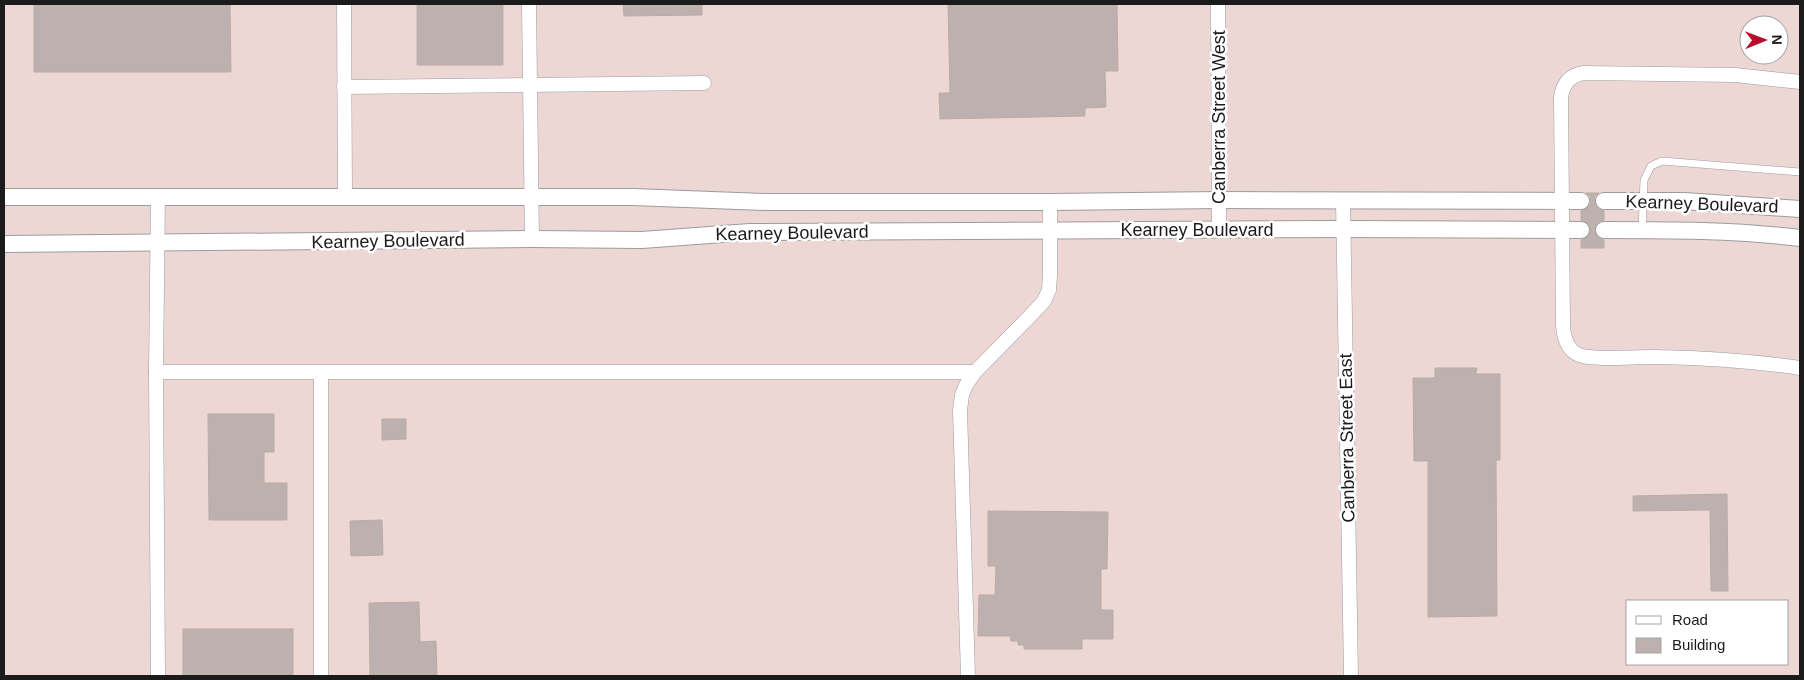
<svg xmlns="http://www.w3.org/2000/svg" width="1804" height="680" font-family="Arial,sans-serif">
	<rect width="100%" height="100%" fill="#ece6e1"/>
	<path fill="#edd7d4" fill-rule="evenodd" d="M 4,4 L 1800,4 L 1800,676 L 4,676 ZM 1749,25 L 1779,25 L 1779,55 L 1749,55 ZM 1628,601 L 1788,601 L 1788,664 L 1628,664 Z"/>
	<g fill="#bcb1ae" stroke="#bcaba4">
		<polygon points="34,4 230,4 231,72 34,72"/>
		<rect x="417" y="4" width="86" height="61"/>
		<polygon points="623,4 702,4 702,15 624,16"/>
		<polygon points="948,4 1117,4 1118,71 1105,71 1106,107 1085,108 1085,116 940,119 939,93 950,93"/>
		<polygon points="1586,193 1599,193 1595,196 1594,201 1599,209 1604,211 1604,220 1596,225 1594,230 1599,238 1604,240 1604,248 1581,248 1581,240 1586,238 1591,231 1589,225 1581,220 1581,211 1586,209 1591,202 1590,196"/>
		<polygon points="1435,368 1477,368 1476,374 1500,374 1500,460 1496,460 1497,616 1428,617 1428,461 1414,461 1413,378 1435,378"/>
		<polygon points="208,414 274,414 274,452 264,452 264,483 287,483 287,520 209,520"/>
		<polygon points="382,419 406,419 406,439 382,440"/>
		<polygon points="1727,494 1728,591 1711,591 1710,510 1633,511 1633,496"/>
		<polygon points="988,511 1108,512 1107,569 1101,569 1101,610 1113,610 1113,639 1082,639 1082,649 1024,649 1024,645 1018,645 1018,641 1011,641 1010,636 978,636 979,595 995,595 996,566 988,566"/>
		<polygon points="382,520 383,555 351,556 350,521"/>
		<polygon points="419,602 420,642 436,641 437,676 370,676 369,603"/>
		<rect x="183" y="629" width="110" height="47"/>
	</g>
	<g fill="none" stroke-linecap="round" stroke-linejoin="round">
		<g stroke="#9c9c9c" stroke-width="8">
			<polyline id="service" points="1642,230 1644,180 1651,166 1662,161 1800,172"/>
		</g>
		<g stroke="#9c9c9c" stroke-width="15">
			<g id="minor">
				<polyline points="344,4 345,196"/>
				<polyline points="529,4 532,239"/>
				<polyline points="1218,4 1219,229"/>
				<path d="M 1800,82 L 1735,75 L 1584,73 C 1570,75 1563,84 1561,97 L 1563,326 C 1564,338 1567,350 1579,355 C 1595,361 1640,356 1659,357 C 1706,358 1753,361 1800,368"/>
				<polyline points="344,87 704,83"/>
				<polyline points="158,196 156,372 158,676"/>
				<polyline points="1343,200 1351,676"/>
				<polyline points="156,372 975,372"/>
				<polyline points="321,373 321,676"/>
				<polyline points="968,676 960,410 962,395 966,385 975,372 1032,314 1044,301 1049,290 1050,276 1050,202"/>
			</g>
		</g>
		<g stroke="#9c9c9c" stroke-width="18">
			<g id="tertiary">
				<polyline points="4,197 633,197 767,202 1050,202 1219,200 1581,201"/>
				<polyline points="1604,201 1684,201 1800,209"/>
				<path d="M 1604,230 C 1669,230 1735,230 1800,238"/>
				<polyline points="4,244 532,239 642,240 750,232 1344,229 1581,230"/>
			</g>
		</g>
		<use href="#service" stroke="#fff" stroke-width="7"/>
		<use href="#minor" stroke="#fff" stroke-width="14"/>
		<use href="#tertiary" stroke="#fff" stroke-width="16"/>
	</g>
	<g text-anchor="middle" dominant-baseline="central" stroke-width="5" stroke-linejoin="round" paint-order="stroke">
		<g font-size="18" fill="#1b1b1b" stroke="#fff">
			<text transform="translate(1219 117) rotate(-90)">Canberra Street West</text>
			<text transform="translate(1702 204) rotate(2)">Kearney Boulevard</text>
			<text x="1197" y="230">Kearney Boulevard</text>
			<text transform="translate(792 233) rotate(-1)">Kearney Boulevard</text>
			<text transform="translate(388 241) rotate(-1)">Kearney Boulevard</text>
			<text transform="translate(1347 438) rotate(-91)">Canberra Street East</text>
		</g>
	</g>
	<rect width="1804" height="680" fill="none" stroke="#1b1b1b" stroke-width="10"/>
	<rect x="1626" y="600" width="162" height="65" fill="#ffffff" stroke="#a4a4a4"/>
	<rect x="1636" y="616" width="25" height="8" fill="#ffffff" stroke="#a4a4a4"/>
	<text x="1672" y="625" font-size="15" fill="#1b1b1b">Road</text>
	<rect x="1636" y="638" width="25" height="15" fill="#bcb1ae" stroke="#a4a4a4"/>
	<text x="1672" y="650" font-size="15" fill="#1b1b1b">Building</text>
	<g transform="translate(1764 40) rotate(89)"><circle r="24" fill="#ffffff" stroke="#a4a4a4"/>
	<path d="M0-4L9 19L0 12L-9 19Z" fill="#b90d2c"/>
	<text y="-8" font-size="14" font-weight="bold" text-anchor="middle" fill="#1b1b1b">N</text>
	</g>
</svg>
